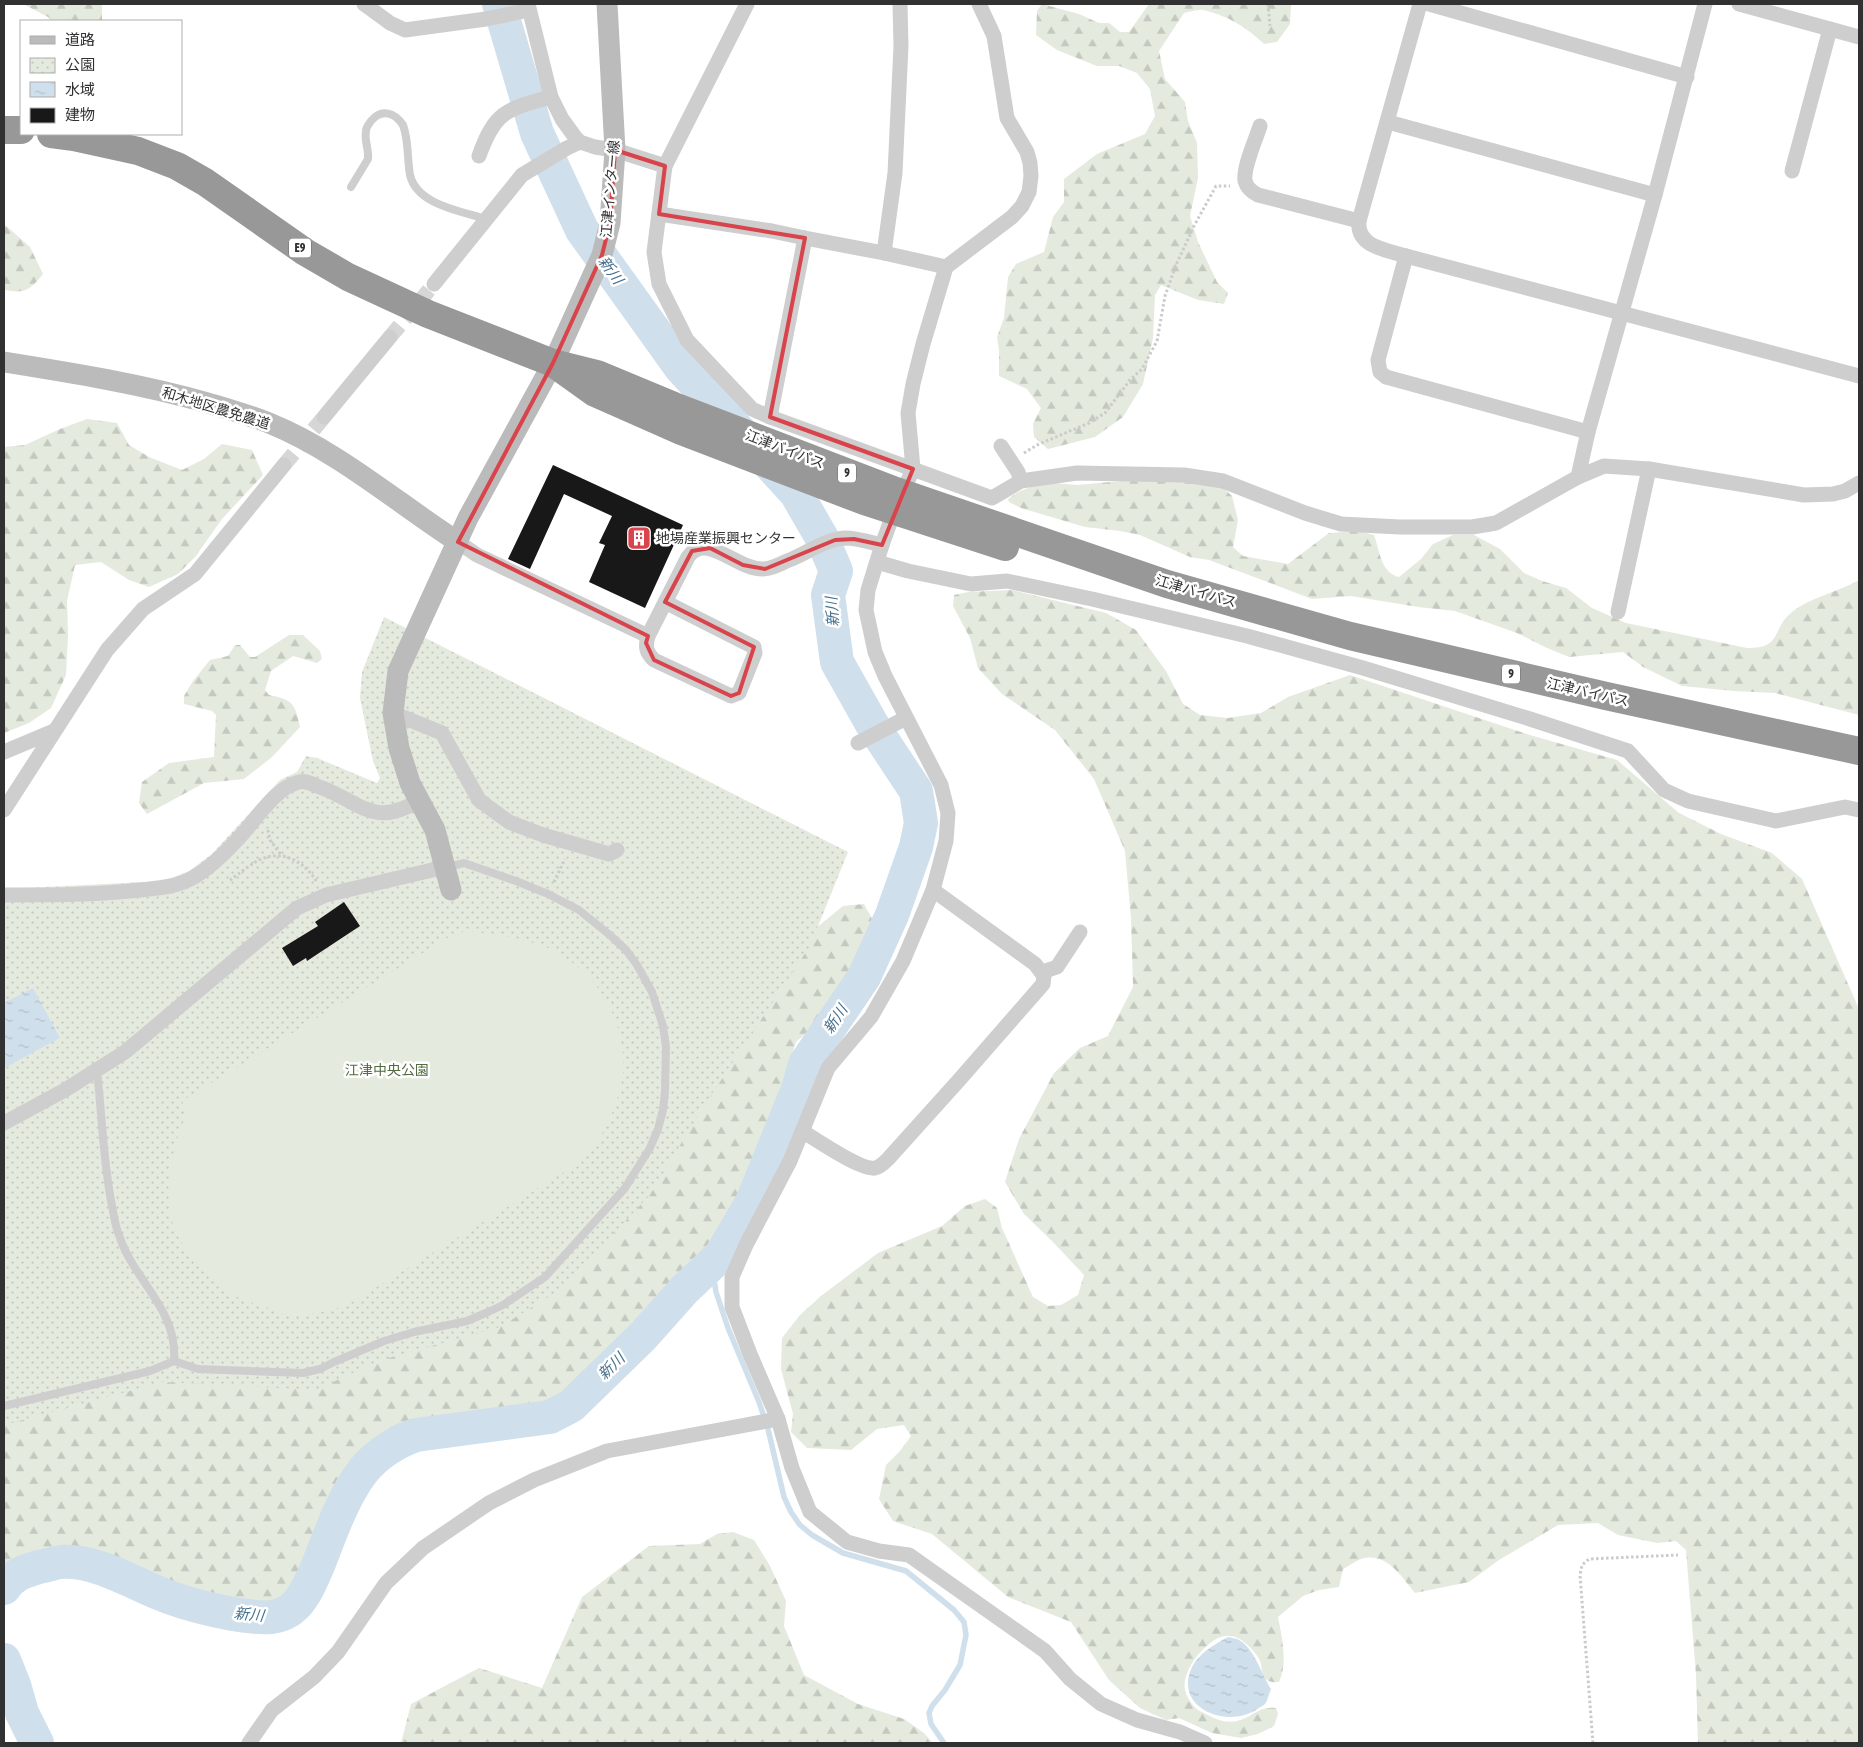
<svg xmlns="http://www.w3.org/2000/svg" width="1863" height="1747" font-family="'Asap Condensed','Noto Sans JP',sans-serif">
	<defs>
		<pattern id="forest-firs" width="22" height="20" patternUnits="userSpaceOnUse" patternTransform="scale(1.25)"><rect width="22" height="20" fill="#e4eade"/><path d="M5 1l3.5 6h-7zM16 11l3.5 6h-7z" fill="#c4c9bf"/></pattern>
		<pattern id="park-dots" width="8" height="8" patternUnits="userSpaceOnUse" patternTransform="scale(1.25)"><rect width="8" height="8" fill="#e4eade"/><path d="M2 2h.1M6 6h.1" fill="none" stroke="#c4c9bf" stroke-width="1.8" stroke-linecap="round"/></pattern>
		<pattern id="water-ripples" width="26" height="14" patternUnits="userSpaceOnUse" patternTransform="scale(1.25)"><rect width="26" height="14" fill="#cfdfeb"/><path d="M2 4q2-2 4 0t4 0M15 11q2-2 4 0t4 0" fill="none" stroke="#b2c0ca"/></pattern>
	</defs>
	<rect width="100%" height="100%" fill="#fff"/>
	<g fill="url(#forest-firs)">
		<polygon points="23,4 102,4 102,21 52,21 48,17"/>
		<path d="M 1042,4 L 1079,14 L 1099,23 L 1109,23 L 1120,32 L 1129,32 L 1149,4 L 1291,5 L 1290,24 L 1277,42 L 1264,44 C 1248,28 1227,15 1203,10 C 1198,9 1190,12 1184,13 L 1159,51 L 1165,79 L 1185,102 L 1188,121 L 1197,143 L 1198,178 L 1190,216 L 1198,242 L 1217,282 L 1228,293 L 1224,304 L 1198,300 L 1161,285 L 1155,295 L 1153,338 L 1143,384 L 1123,417 L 1095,437 L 1048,449 L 1034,437 L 1033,424 L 1041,408 L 1027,389 L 999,376 L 999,350 L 997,337 L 1004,318 L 1008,277 L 1016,264 L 1044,252 L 1053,217 L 1064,202 L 1064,179 L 1097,154 L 1145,134 L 1155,116 L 1150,89 L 1137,73 L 1119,66 L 1097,66 L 1057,50 L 1036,35 L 1037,11 Z"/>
		<path d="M 4,224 L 30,247 L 43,274 C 30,290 25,294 4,290 Z"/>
		<polygon points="87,419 117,423 129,445 149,457 182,470 204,459 222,444 252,450 263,475 222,519 195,557 178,574 149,587 129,580 101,562 75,565 67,601 68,635 66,675 51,708 29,723 4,733 4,447 25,445 60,429"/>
		<path d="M 1133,480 L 1218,483 L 1232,496 L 1238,520 L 1233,547 L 1243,556 L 1288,564 L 1329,533 L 1358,531 L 1374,535 C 1380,551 1380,572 1399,577 L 1421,559 L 1433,544 L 1453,535 L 1474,535 L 1500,549 L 1524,573 L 1542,581 L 1566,588 L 1592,608 L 1626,623 L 1747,648 C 1783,649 1771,629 1792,612 C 1811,597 1838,592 1859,580 L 1859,715 L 1775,693 L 1734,691 L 1682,686 L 1643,667 L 1623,652 L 1569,657 L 1547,648 L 1517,633 L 1455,611 L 1418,607 L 1351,596 L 1312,599 L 1209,560 L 1190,557 L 1140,535 L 1120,531 L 1085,527 L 1021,508 L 1009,502 L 1008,499 L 1018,492 L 1043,482 L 1077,485 Z"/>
		<path d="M 1012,590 L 1106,613 L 1136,630 L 1166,671 L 1183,704 L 1200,715 L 1228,718 L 1261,713 L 1288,697 L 1350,675 L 1530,735 L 1617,760 L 1679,813 L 1721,834 L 1772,853 L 1802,879 L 1859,1009 L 1859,1743 L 1698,1743 L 1696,1675 L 1686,1550 L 1676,1541 L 1657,1543 L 1618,1535 L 1598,1523 L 1558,1525 L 1499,1560 L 1469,1582 L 1415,1593 C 1401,1576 1386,1551 1361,1559 C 1355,1561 1349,1566 1343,1569 L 1339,1587 L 1319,1590 L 1303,1596 L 1278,1617 C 1282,1637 1288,1664 1279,1682 C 1257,1684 1265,1667 1258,1657 C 1244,1638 1228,1627 1208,1645 C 1197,1654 1189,1665 1185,1680 C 1183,1689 1187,1697 1192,1704 C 1196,1710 1202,1712 1208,1715 C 1244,1735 1251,1704 1276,1708 L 1278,1714 L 1274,1726 L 1258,1734 L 1241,1738 L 1212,1733 L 1179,1718 L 1166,1720 L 1140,1708 L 1109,1680 L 1071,1622 L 1008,1597 L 932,1534 L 893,1521 L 879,1499 L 886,1465 L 900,1451 L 911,1436 L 904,1425 L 877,1429 L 851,1450 L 807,1448 L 791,1432 L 793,1414 L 781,1369 L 782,1338 L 800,1315 L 821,1296 L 878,1253 L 942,1226 L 965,1206 L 985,1199 L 997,1208 L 1002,1228 L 1033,1297 L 1048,1306 L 1061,1305 L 1078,1295 L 1084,1275 L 1052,1241 L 1024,1214 L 1005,1182 L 1019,1139 L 1054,1073 L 1080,1048 L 1108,1036 L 1133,987 L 1131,918 L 1125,851 L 1094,779 L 1055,730 L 1002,694 L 978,668 L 970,638 L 953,606 L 954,595 L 968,592 Z"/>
		<path d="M 289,635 L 303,635 L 320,651 L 322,659 L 317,663 L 293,656 L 271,671 L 265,690 L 269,695 C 293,700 295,703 300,727 L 272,757 L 244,779 L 204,783 L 147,814 L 139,803 L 142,782 L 169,763 L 214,757 L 216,715 L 212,711 L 184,704 L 184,696 L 193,681 L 210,660 L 228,656 L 235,645 L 240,645 L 250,657 L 255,657 Z"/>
		<polygon points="864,904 876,926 868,956 848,986 823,1018 796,1042 749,1184 724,1237 575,1393 546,1410 504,1416 455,1420 405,1429 371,1447 349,1472 334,1497 306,1582 282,1604 263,1608 233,1604 143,1575 105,1553 65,1548 31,1552 7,1568 4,1573 4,1392 805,937 843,906"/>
		<polygon points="733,1532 754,1540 770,1566 786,1601 784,1626 804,1675 858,1704 904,1719 924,1733 933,1743 401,1743 411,1704 479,1668 542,1688 582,1597 649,1546 700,1544 717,1534"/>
	</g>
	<polygon fill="url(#park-dots)" points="384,617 848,852 810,946 700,1112 650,1195 560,1290 500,1327 378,1361 316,1390 163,1382 4,1425 4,889 164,881 189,871 212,854 280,780 297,772 306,756 317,758 377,783 380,778 373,761 360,698 362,672"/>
	<path fill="#e4eade" d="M 467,931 C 497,935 531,938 558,953 C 594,974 616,1006 622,1047 C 623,1055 624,1065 623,1073 C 621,1091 615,1108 607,1124 C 603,1131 600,1140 594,1147 C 587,1156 578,1163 569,1169 L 349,1304 C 328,1312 303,1317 281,1313 C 274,1311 267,1307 260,1305 C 245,1301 230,1295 218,1286 C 212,1280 206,1272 200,1266 C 188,1253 175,1235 171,1217 C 164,1187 173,1141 187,1114 L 182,1101 L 452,935 Z"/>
	<g fill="url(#water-ripples)">
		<polygon points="33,988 60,1038 4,1068 4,1003"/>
		<path d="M 1228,1637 C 1231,1638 1236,1638 1239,1640 C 1254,1648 1262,1675 1271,1689 C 1269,1693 1268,1700 1265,1704 C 1263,1706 1258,1708 1256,1710 C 1225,1729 1173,1707 1192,1667 C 1199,1653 1215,1644 1228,1637 Z"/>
	</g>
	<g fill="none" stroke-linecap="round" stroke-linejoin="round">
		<polyline stroke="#cfdfeb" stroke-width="5.5" points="721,1255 713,1273 716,1292 728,1328 759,1402 768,1429 784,1497 791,1512 800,1525 812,1535 843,1553 906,1571 954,1610 964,1622 966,1635 960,1665 945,1690 932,1706 929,1713 931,1724 944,1743"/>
		<g stroke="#cfdfeb" stroke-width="34">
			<path d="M 4,1588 C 13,1575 24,1571 39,1567 C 46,1566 53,1563 61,1562 C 96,1560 129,1581 161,1594 C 187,1605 243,1619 271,1617 C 280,1616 289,1612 295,1606 C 306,1595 313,1577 319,1563 C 331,1532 343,1497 363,1471 C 376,1455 397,1441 416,1435 L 550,1417 L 571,1406 L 643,1336 L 684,1290 L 721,1255 L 752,1202 L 798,1089 L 805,1064 L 864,977 L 892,915 L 916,847 L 921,823 L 916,791 L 873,726 L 837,662 L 828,595 L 836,571 L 822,538 L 796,493 L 681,368 L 582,230 L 537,133 L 499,4"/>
			<polyline points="4,1660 14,1685 22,1713 37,1743"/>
		</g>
	</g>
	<g fill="#181818">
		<polygon points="553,465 683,525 645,608 589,582 605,545 599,543 612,516 564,494 530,569 508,559"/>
		<polygon points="344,902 360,926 307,961 306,958 293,966 282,948 318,926 315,922"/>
	</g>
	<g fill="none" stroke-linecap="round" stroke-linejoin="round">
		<g stroke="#d6d6d6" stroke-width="15" stroke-dasharray="15 8" stroke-linecap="butt">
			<polyline points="390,337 434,284"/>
			<polyline points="284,465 324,417"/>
		</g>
		<g stroke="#cbcbcb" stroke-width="3" stroke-dasharray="2.5 2.5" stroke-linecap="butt">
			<polyline points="1268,4 1270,26"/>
			<polyline points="1024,453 1037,445 1089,423 1105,413 1130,380 1142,369 1157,341 1165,296 1176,265 1194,226 1216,186 1230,186"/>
			<polyline points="268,830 270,840 282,856"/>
			<path d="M 230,880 C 239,874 254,861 264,858 C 286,850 306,864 317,882"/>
			<polyline points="554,882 565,859"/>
			<polyline points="1593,1743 1580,1575 1582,1565 1589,1559 1678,1555"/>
		</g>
		<g stroke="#cecece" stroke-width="8">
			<path d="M 351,187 L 368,159 C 369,149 364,140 366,131 C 366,127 369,124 371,121 C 382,108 395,113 403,125 C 409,141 407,159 410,175 C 417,205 461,211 486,219"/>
			<path d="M 97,1070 C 102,1115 103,1161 112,1206 C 114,1215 115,1226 119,1235 C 133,1280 178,1309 174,1361"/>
			<polyline points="4,1406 150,1371 174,1361 198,1369 303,1373 320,1369 334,1362 384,1341 414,1332 467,1321 488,1312 503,1305 545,1277 625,1188 650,1148 658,1129 663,1110 665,1091 666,1047 663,1026 652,992 637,965 626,950 611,936 579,910 548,894 516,881 464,863 447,867"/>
		</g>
		<g stroke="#cecece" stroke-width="15">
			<polyline points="364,4 390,23 405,30 486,19 529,10"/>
			<polyline points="528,4 551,97 562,119 575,137 580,142 595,147 615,150 665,166"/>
			<polyline points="747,4 665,166 654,252 659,284 687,340 752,409 770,417 992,498 1021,481 1077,473 1184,475 1223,481 1305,513 1341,524 1400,527 1472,527 1496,523 1578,477 1604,466 1649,469 1804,495 1833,494 1845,491 1859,483"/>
			<path d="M 1420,4 L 1359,221 C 1356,247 1387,250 1406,256 L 1859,376"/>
			<polyline points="1429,4 1687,77"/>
			<polyline points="1739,4 1859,37"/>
			<polyline points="1388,122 1655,195"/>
			<path d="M 1260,126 C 1256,139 1243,167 1245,181 C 1247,188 1252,192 1258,195 L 1359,221"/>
			<path d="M 479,156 C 495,111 507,109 551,97"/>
			<polyline points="1792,171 1830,29"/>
			<polyline points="659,214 772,231 805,238"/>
			<polyline points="884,253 946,267 923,344 913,384 908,413 913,469 892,517 882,545 868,590 866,610 875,652 885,676 941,785 948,813 946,841 933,890 903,961 871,1017 828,1068 790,1161 746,1245 732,1277 732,1307 750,1354 778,1419 792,1468 810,1512 847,1542 879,1551 909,1555 1045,1651 1070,1679 1101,1704 1137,1720 1180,1732 1205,1743"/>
			<polyline points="1406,256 1378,360 1380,372 1386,377 1588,432"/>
			<polyline points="946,267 1012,217 1022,206 1029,192 1031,176 1030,163 1027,152 1007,118 994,36 979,4"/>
			<polyline points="434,284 522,175 567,148 580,142"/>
			<polyline points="324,417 390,337"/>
			<polyline points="770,417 805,238 884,253 895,173 901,46 900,4"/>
			<polyline points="1001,446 1018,472 1021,481"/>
			<polyline points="1578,477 1588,432 1655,195 1705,4"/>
			<polyline points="458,542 477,555 648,636"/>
			<polyline points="877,562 908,571 971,584 1007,581 1092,599 1247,636 1363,668 1530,719 1628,751 1664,790 1688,801 1776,821 1845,807 1859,810"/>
			<path d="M 665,602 L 754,647 L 755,653 L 739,693 L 731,696 L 654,660 C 646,652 645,647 648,636 L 688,557 C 706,531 737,570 763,569 C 773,569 783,562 792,559 C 808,552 827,539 845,538 C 857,538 870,542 882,545"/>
			<polyline points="1618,612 1649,469"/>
			<polyline points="393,713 442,733 479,800 509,822 543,835 609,854 617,850"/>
			<polyline points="858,743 906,718"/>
			<polyline points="4,752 54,731"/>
			<polyline points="4,810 107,650 143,609 195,574 284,465"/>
			<path d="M 4,895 C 49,895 95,895 140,890 C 158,888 178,887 194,877 C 210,868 225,853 237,840 C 255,822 274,788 299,782 C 305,780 312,784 317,786 C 359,800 372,829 418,801"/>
			<polyline points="1042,972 1057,967 1080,932"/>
			<polyline points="4,1123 65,1090 125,1052 297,908 326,895 445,867"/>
			<path d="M 802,1131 C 815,1139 862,1171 875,1168 C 880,1167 884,1163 888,1159 L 960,1079 L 1043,984 L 1044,976 L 1035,964 L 933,890"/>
			<polyline points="249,1743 272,1710 314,1677 338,1652 386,1583 423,1548 489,1503 534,1480 607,1451 778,1419"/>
		</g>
		<g stroke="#bbb" stroke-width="21">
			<path d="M 4,362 C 73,373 141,384 208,403 C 228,409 249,415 269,423 C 338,451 396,502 458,542"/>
			<polyline points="451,890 435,830 410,783 399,748 393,713 398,671 468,518 553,363 602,255 610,223 615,150 607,4"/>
		</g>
		<g stroke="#989898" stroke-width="28">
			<polyline points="4,130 21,130"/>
			<polyline points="51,134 74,137 138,151 177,166 205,182 305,252 348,277 428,314 553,363 595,393 681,431 864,501 1005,547"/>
			<polyline points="553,363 597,374 674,406 896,491 1167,584 1350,636 1606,696 1859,751"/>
		</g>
	</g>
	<path fill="none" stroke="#d8434c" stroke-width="4" stroke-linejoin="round" d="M 615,150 L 665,166 L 659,214 L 805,238 L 770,417 L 913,469 L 882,545 L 854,539 L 835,540 L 765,569 L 743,565 L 710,548 L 692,551 L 665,602 L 754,647 L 739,693 L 731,696 L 654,660 L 646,643 L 648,636 L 458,542 L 553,363 L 602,255 L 610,223 Z"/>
	<defs>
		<g id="building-square" transform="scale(1.25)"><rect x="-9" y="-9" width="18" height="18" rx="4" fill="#d8434c" stroke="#fff"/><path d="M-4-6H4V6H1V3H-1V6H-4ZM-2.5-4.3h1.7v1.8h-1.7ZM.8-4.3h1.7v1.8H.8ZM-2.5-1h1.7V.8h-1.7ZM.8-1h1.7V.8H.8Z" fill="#fff"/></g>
	</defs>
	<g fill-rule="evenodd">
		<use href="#building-square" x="639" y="538"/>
	</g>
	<g text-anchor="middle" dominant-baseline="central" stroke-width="5" stroke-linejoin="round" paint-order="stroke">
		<g fill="#fff" stroke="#6f6f6f" stroke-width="1">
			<rect x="289" y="238.5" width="22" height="19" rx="4"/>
			<rect x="838" y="463.5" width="18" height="19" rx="4"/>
			<rect x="1502" y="664.5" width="18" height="19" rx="4"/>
		</g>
		<g font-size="12" font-weight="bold" fill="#313131">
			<text x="300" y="248">E9</text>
			<text x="847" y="473">9</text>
			<text x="1511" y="674">9</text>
		</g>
		<g font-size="14" fill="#313131" stroke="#fff">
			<text transform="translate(610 189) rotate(-85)">江津インター線</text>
			<text transform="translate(216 408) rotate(17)">和木地区農免農道</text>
			<text transform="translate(785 449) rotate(21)">江津バイパス</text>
			<text transform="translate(1196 591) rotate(16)">江津バイパス</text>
			<text transform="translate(1588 692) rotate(13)">江津バイパス</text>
		</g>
		<g font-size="14" fill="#313131" stroke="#fff" text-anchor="start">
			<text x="656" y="538">地場産業振興センター</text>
		</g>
		<g font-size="14" fill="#546a41" stroke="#fff">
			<text x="387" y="1070">江津中央公園</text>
		</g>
		<g font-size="15" font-style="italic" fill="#45708e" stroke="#fff">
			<text transform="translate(611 270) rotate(54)">新川</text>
			<text transform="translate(832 612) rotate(-94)">新川</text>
			<text transform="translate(835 1019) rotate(-56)">新川</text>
			<text transform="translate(611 1366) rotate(-45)">新川</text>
			<text transform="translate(249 1614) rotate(6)">新川</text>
		</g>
	</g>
	<rect width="1863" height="1747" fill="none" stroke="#313131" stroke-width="10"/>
	<rect x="20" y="20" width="162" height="115" fill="#ffffff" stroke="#adadad"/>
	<rect x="30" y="36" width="25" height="8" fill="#bbbbbb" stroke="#adadad"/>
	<text x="65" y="45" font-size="15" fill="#313131">道路</text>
	<rect x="30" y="58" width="25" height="15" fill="url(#park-dots)" stroke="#adadad"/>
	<text x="65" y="70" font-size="15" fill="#313131">公園</text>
	<rect x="30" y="82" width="25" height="15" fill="url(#water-ripples)" stroke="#adadad"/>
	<text x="65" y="95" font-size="15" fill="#313131">水域</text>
	<rect x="30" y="108" width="25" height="15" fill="#181818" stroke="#adadad"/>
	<text x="65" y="120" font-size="15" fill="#313131">建物</text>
</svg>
